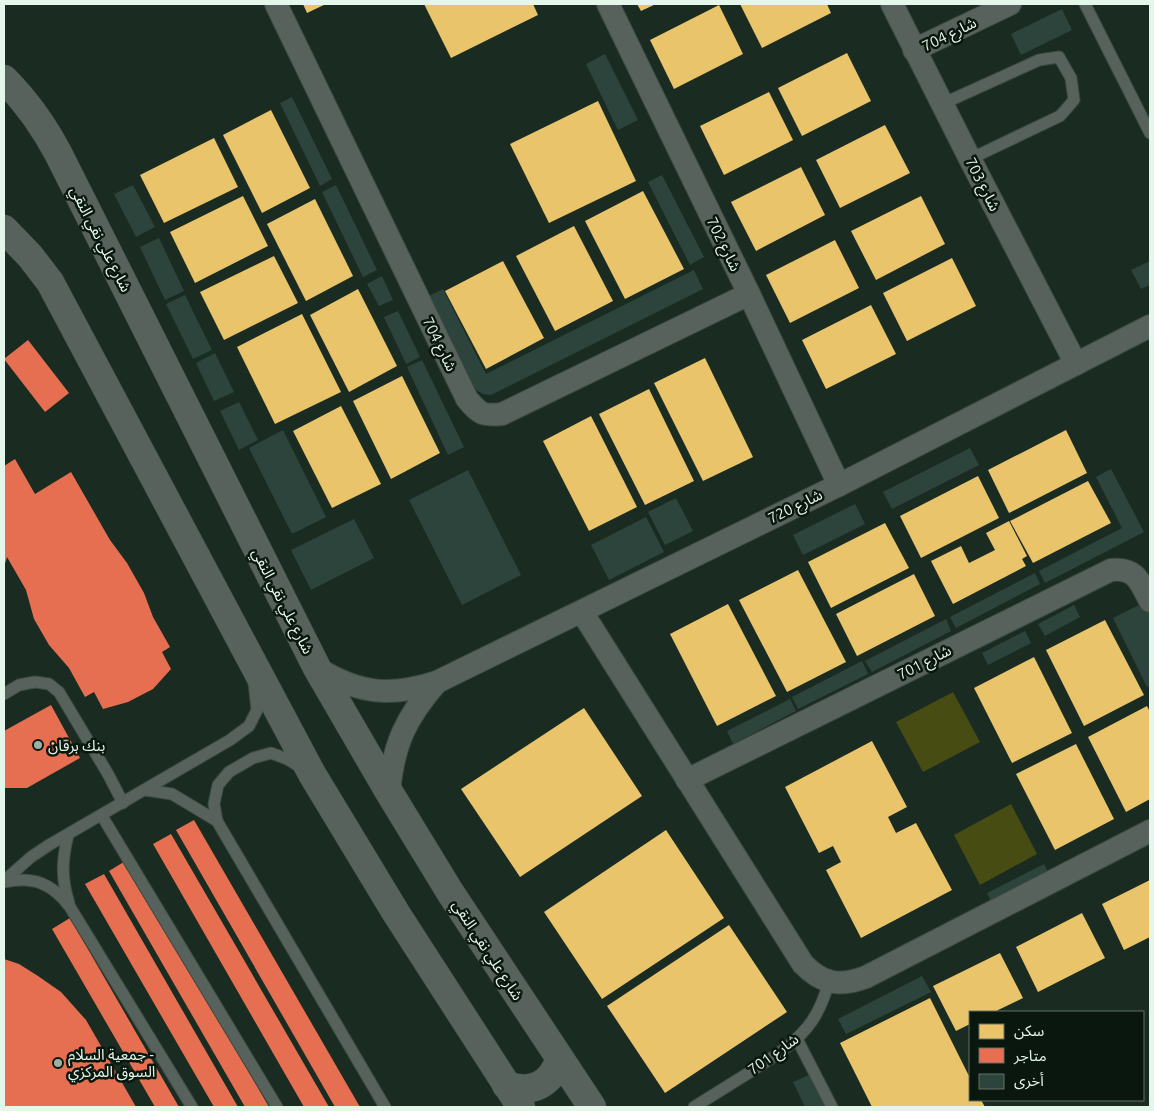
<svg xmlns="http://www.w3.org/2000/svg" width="1154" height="1111" font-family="Ubuntu,'Noto Sans Arabic',sans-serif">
	<rect width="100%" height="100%" fill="#1a2b21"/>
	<g fill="#464c12">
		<polygon points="953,692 980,742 923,772 896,722"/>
		<polygon points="1011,804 1037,854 980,885 954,835"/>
	</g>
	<g fill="#e9c46a">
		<polygon points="303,4 326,4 307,13"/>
		<polygon points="424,4 533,4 538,15 451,58"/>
		<polygon points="637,4 656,4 641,11"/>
		<polygon points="740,4 827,4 831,13 762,48"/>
		<polygon points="719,5 743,54 674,89 650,40"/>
		<polygon points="847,53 871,101 802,136 778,88"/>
		<polygon points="769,92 793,140 724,175 700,126"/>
		<polygon points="598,101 636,181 549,223 510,144"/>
		<polygon points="271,110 310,188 262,213 223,135"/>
		<polygon points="885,125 910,173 840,208 816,160"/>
		<polygon points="214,138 238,187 164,223 140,175"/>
		<polygon points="801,167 825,215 756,251 731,202"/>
		<polygon points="643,191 684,269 625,299 585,221"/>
		<polygon points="243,196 268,246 195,283 170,232"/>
		<polygon points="921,196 945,244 876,280 851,231"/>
		<polygon points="315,199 353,276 306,301 267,224"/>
		<polygon points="574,226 613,301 555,331 516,256"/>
		<polygon points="835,240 859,288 790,323 766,275"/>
		<polygon points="274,256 298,303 224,340 200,292"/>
		<polygon points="952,258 976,306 907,341 883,293"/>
		<polygon points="503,261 544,338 486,369 445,291"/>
		<polygon points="358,289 397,366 349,392 310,315"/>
		<polygon points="871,305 896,354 826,389 802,340"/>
		<polygon points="302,314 341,392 275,424 237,347"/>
		<polygon points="705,358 753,457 703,481 654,383"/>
		<polygon points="402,376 440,453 391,479 353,401"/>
		<polygon points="649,389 694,481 645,505 599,414"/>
		<polygon points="341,406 381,484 332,508 293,431"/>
		<polygon points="591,416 637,507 589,531 543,441"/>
		<polygon points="1066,430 1087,473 1009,513 988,470"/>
		<polygon points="978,476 999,518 921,558 900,516"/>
		<polygon points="1088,481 1111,523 1033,563 1010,521"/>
		<polygon points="1009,521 1027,556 1022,559 1026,566 953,604 931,561 961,546 969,563 995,550 986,533"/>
		<polygon points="885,523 909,568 831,608 808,562"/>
		<polygon points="798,570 846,662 787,692 739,600"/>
		<polygon points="914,574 935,616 857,656 836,614"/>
		<polygon points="728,604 776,696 717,726 670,634"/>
		<polygon points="1105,620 1144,695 1084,726 1046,650"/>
		<polygon points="1034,657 1072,733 1012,763 974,688"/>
		<polygon points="1147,706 1150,712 1150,799 1126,812 1088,737"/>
		<polygon points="584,708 642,796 520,877 461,789"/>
		<polygon points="872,741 907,807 888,817 896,833 916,823 952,890 861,938 826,870 841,862 833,846 819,853 785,787"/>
		<polygon points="1076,744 1114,819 1055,850 1016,774"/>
		<polygon points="666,830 724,918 602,999 544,912"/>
		<polygon points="1150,880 1150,937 1124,950 1102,904"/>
		<polygon points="1082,913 1105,958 1038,992 1016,947"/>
		<polygon points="729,925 787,1012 665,1093 607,1006"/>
		<polygon points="1000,953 1023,998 994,1012 970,1012 970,1024 956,1031 933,986"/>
		<polygon points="930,998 970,1078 970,1100 981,1100 985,1107 872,1107 840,1043"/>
	</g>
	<g fill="#e76f51">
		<polygon points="28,340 69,393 45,412 4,359"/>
		<polygon points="15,459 35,494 71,472 110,540 127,563 144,593 153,617 170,647 162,652 171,669 153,689 128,702 103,709 94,692 85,697 69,668 49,645 34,619 26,590 7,557 4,567 4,466"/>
		<polygon points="51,705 80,758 27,788 4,788 4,731"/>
		<polygon points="194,820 360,1107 335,1107 176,830"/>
		<polygon points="171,834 329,1107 304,1107 153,844"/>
		<polygon points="127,860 269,1107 245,1107 109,871"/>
		<polygon points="104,874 238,1107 214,1107 85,884"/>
		<polygon points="70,918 179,1107 155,1107 52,929"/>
		<polygon points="4,959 19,964 38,976 61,992 86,1020 136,1107 4,1107"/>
	</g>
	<g fill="#2d443c">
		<polygon points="1062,9 1072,30 1021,55 1011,34"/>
		<polygon points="605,54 638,120 618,130 586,64"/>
		<polygon points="292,97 332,179 320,186 280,103"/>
		<polygon points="662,175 704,257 690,265 648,182"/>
		<polygon points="133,185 155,227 136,237 114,194"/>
		<polygon points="336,185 377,270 363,277 322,192"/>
		<polygon points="159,238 184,291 165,300 140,247"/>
		<polygon points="1150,261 1150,285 1141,289 1131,270"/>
		<polygon points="694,270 703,289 491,395 483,394 476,390 472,384 427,297 443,289 486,374"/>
		<polygon points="382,276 393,300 379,306 367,284"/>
		<polygon points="185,295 212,350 193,359 166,304"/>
		<polygon points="398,311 420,357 406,364 384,317"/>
		<polygon points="215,353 234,392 214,401 196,363"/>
		<polygon points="422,360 464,447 448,455 407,367"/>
		<polygon points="239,402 258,440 239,450 220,411"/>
		<polygon points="283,430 326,517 292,534 249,448"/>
		<polygon points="970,448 979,465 892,509 883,492"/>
		<polygon points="1111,469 1144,532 1045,583 1039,571 1122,528 1096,477"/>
		<polygon points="468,470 521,575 462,605 409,500"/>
		<polygon points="676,498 693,531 665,545 648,512"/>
		<polygon points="855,504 865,524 803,555 793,535"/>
		<polygon points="646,517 664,552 609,580 591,545"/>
		<polygon points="354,519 374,558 311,590 291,550"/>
		<polygon points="1035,573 1040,584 956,628 950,617"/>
		<polygon points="1145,602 1150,613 1150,686 1147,687 1113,618"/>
		<polygon points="1074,605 1080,617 1045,636 1038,624"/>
		<polygon points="946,619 951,631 872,672 865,661"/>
		<polygon points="1025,631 1031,643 988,665 982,653"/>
		<polygon points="862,661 868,674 798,709 792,697"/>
		<polygon points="790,699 796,711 733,744 727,731"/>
		<polygon points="1044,864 1049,874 992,903 987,893"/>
		<polygon points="922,976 931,992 846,1034 838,1019"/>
		<polygon points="809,1075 825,1107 805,1107 793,1082"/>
	</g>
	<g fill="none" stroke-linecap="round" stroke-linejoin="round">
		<g stroke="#3b4940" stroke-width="13">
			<g id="service">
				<polyline points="1085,4 1150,133"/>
				<polyline points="942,104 1039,60 1059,57 1071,78 1074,100 1060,116 970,159"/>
				<polyline points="4,694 19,685 35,682 49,684 59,692 108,774 123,803"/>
				<polyline points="302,768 287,759 271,753 253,758 229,772 218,785 214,804 217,821 385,1107"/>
				<polyline points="145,790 172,794 217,821"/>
				<polyline points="102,816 277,1107"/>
				<path d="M 68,835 C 62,860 61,878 69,903"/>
				<polyline points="4,881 31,857 49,845 230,740 249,726 257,710 254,683"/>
				<path d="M 4,882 C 33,876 52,883 70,907 L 192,1107"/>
				<polyline points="797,1039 832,1107"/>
				<path d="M 694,1107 C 713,1095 731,1084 750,1072 C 773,1057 796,1044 812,1021 C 820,1009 825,996 829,982"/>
			</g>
		</g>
		<g stroke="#3b4940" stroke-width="24">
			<g id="minor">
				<path d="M 276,4 L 467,399 C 480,414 482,416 502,414 L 749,294"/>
				<polyline points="608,4 749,294 839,485"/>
				<polyline points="892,4 970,159 1076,364"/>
				<polyline points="914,50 1010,4"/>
				<path d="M 582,612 L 803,964 C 822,984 840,987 866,977 L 1150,831"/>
				<path d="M 317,668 C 359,694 390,697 437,682 L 839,485 L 1150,326"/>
				<path d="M 687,780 L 1111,570 C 1136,567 1140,582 1150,601"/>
				<path d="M 389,792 C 393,745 406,717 437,682"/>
			</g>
		</g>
		<g stroke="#3b4940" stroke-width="29">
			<g id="tertiary">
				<path d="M 4,79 C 26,101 43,125 58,153 L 317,668 L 389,792 L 450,892 L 592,1107"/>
				<polyline points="4,229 30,256 50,282 312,774 396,913 521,1107"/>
				<path d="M 506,1085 C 533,1094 550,1085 560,1059"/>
			</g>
		</g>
		<use href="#service" stroke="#56625b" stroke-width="11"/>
		<use href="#minor" stroke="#56625b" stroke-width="22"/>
		<use href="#tertiary" stroke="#56625b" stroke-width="28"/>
	</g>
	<g fill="#9eb0a4" stroke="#0a170f" stroke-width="2">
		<circle cx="38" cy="745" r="5"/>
		<circle cx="58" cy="1063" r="5"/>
	</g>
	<g text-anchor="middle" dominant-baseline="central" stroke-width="5" stroke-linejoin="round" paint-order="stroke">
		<g font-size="15" fill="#e5f7ea" stroke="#0a170f">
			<text transform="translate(949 34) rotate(-26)">شارع 704</text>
			<text transform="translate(983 184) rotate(63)">شارع 703</text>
			<text transform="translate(101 239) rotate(63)">شارع علي نقي النقي</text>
			<text transform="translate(724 244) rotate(64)">شارع 702</text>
			<text transform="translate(440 344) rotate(64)">شارع 704</text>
			<text transform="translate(795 506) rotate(-26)">شارع 720</text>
			<text transform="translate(283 601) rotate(63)">شارع علي نقي النقي</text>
			<text transform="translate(924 662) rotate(-27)">شارع 701</text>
			<text transform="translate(488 950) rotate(57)">شارع علي نقي النقي</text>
			<text transform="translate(773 1054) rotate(-36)">شارع 701</text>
		</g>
		<g font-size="15" fill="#e5f7ea" stroke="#0a170f" text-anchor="start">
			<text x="48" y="745">بنك برقان</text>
			<text x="68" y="1054">جمعية السلام -<tspan x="68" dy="17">السوق المركزي</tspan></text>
		</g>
	</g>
	<rect width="1154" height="1111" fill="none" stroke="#e5f7ea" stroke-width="10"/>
	<rect x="969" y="1011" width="175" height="90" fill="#0a170f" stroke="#627167"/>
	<rect x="979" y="1024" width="25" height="15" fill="#e9c46a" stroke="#627167"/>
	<text x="1014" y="1036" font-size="15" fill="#e5f7ea">سكن</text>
	<rect x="979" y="1048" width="25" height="15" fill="#e76f51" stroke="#627167"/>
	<text x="1014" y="1061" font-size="15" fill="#e5f7ea">متاجر</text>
	<rect x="979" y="1074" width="25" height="15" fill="#2d443c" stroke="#627167"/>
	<text x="1014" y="1086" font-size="15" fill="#e5f7ea">أخرى</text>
</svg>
